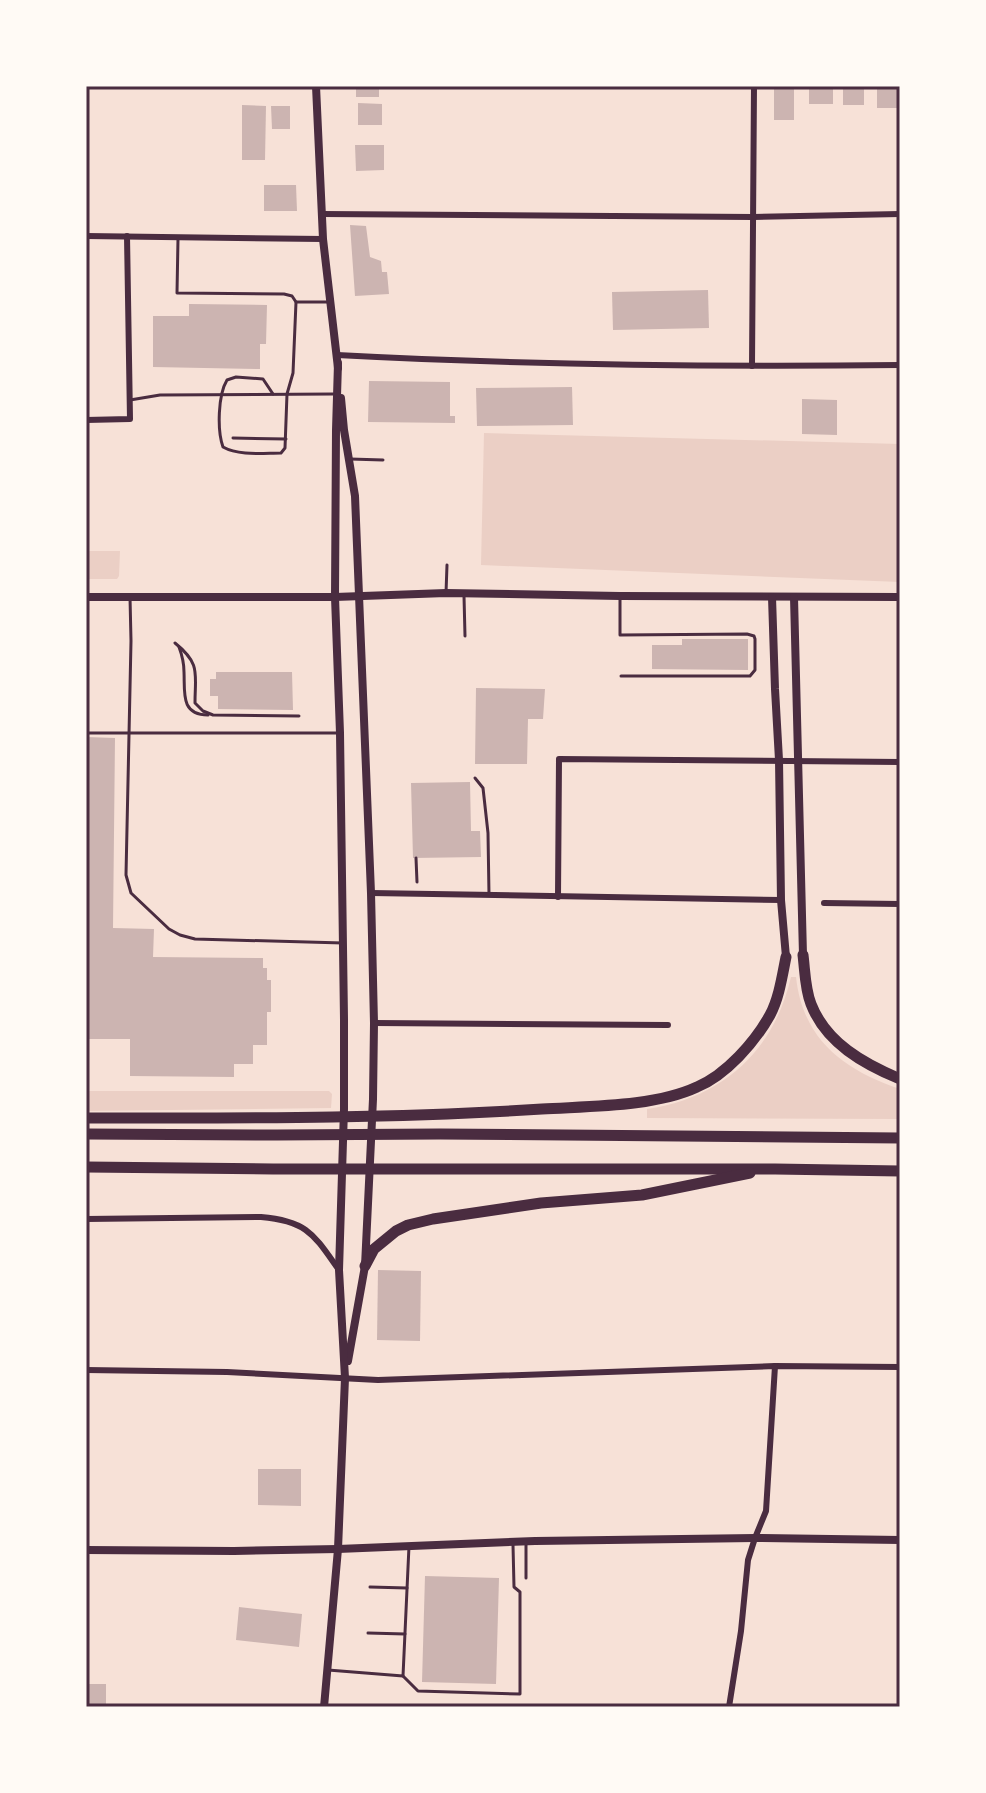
<svg xmlns="http://www.w3.org/2000/svg" width="986" height="1793" font-family="'Work Sans',sans-serif">
	<rect width="100%" height="100%" fill="#f7e1d7"/>
	<g fill="#ebcfc5">
		<polygon points="484,433 900,444 900,582 481,565"/>
		<polygon points="86,551 120,551 119,576 117,579 86,579"/>
		<path d="M 791,977 L 796,977 C 803,1040 844,1070 900,1089 L 900,1119 L 647,1118 L 647,1109 C 722,1098 774,1051 791,977 Z"/>
		<polygon points="86,1091 329,1091 332,1094 331,1108 86,1111"/>
	</g>
	<g fill="#ccb4b1">
		<rect x="356" y="86" width="23" height="11"/>
		<rect x="774" y="86" width="20" height="34"/>
		<rect x="809" y="86" width="24" height="18"/>
		<rect x="843" y="86" width="21" height="19"/>
		<rect x="877" y="86" width="22" height="22"/>
		<polygon points="358,103 382,104 382,125 358,125"/>
		<polygon points="242,105 266,106 265,160 242,160"/>
		<polygon points="271,106 290,106 290,129 272,129"/>
		<polygon points="355,145 384,145 384,170 356,171"/>
		<polygon points="264,185 296,185 297,211 264,211"/>
		<polygon points="350,225 366,226 370,257 381,261 382,272 387,272 389,294 355,296"/>
		<polygon points="708,290 709,328 613,330 612,292"/>
		<polygon points="189,304 267,305 266,344 260,344 260,369 153,367 153,316 189,316"/>
		<polygon points="369,381 450,382 450,416 455,416 455,423 368,422"/>
		<polygon points="572,387 573,425 477,426 476,388"/>
		<polygon points="802,399 837,400 837,435 802,434"/>
		<polygon points="682,639 748,639 748,670 652,669 652,645 682,645"/>
		<polygon points="216,672 292,672 293,710 218,709 218,696 210,696 210,679 216,679"/>
		<polygon points="476,688 545,689 543,719 528,719 527,764 475,764"/>
		<polygon points="86,737 115,738 113,928 154,929 153,957 263,958 263,968 267,968 267,980 271,980 271,1012 267,1012 267,1045 253,1045 253,1064 234,1064 234,1077 130,1076 130,1039 86,1039"/>
		<polygon points="470,782 471,831 480,831 481,857 413,858 411,783"/>
		<polygon points="378,1270 421,1271 420,1341 377,1340"/>
		<polygon points="258,1469 301,1469 301,1506 258,1505"/>
		<polygon points="425,1576 499,1578 496,1684 422,1682"/>
		<polygon points="239,1607 302,1614 299,1647 236,1640"/>
		<rect x="86" y="1684" width="20" height="23"/>
	</g>
	<g fill="none" stroke-linecap="round" stroke-linejoin="round">
		<polyline stroke="#4a2c40" stroke-width="3" points="416,858 417,882"/>
		<g stroke="#4a2c40" stroke-width="3">
			<polyline points="178,239 177,293 284,294 292,296 296,302"/>
			<path d="M 273,394 L 263,379 L 236,377 L 227,380 C 218,395 217,430 223,447 C 239,456 263,453 281,453 L 285,448 L 287,394 L 293,373 L 296,302 L 330,302"/>
			<polyline points="130,400 160,395 333,394"/>
			<polyline points="233,438 286,439"/>
			<polyline points="350,459 383,460"/>
			<polyline points="446,593 447,565"/>
			<polyline points="464,596 465,636"/>
			<polyline points="620,596 620,635 747,634 754,636 755,639 755,670 750,676 621,676"/>
			<polyline points="130,597 131,641 126,875 131,893 169,929 180,935 195,939 343,943"/>
			<path d="M 175,643 C 201,664 195,673 195,703 L 203,711 L 213,715 L 299,716"/>
			<path d="M 179,647 C 182,655 184,663 184,672 C 185,692 180,715 208,715"/>
			<polyline points="86,733 338,733"/>
			<polyline points="475,778 483,788 488,833 489,895"/>
			<polyline points="526,1545 526,1578"/>
			<polyline points="370,1587 407,1588"/>
			<polyline points="368,1633 405,1634"/>
			<polyline points="328,1670 403,1676 409,1546"/>
			<polyline points="403,1676 418,1691 520,1694 520,1592 514,1587 513,1545"/>
		</g>
		<g stroke="#4a2c40" stroke-width="6">
			<polyline points="322,214 753,217 900,214"/>
			<polyline points="86,236 323,239"/>
			<path d="M 337,355 C 524,365 712,367 900,365"/>
			<polyline points="752,366 754,86"/>
			<polyline points="86,420 130,419 127,236"/>
			<polyline points="371,893 781,900"/>
			<polyline points="558,897 559,759 900,762"/>
			<polyline points="824,903 900,904"/>
			<polyline points="374,1023 668,1025"/>
			<path d="M 86,1219 L 261,1217 C 308,1221 314,1235 339,1270"/>
			<polyline points="86,1370 227,1372 378,1380 775,1366 900,1367"/>
			<polyline points="729,1707 741,1631 748,1560 755,1538 766,1511 775,1366"/>
		</g>
		<g stroke="#4a2c40" stroke-width="8">
			<polyline points="316,86 323,239 338,368"/>
			<polyline points="341,398 344,430 355,496 371,893 374,1023 373,1099 365,1266 348,1361"/>
			<polyline points="86,597 335,597 446,593 620,596 900,597"/>
			<polyline points="772,597 775,689 779,760 781,900 786,957"/>
			<polyline points="794,597 803,955"/>
			<polyline points="86,1550 234,1551 338,1549 535,1541 755,1538 900,1540"/>
			<polyline points="324,1707 338,1549 345,1378 339,1270 344,1109 344,1019 340,733 335,597 336,430 338,363"/>
		</g>
		<g stroke="#4a2c40" stroke-width="11">
			<path d="M 803,955 C 805,971 805,989 811,1004 C 826,1043 864,1064 900,1079"/>
			<path d="M 86,1118 C 238,1118 390,1119 542,1109 C 590,1106 654,1107 697,1087 C 726,1075 755,1042 770,1015 C 779,998 782,977 786,957"/>
			<polyline points="86,1134 277,1135 440,1134 900,1138"/>
			<polyline points="86,1167 273,1169 775,1169 900,1171"/>
			<polyline points="365,1266 374,1249 396,1231 408,1225 433,1219 541,1203 642,1195 750,1173"/>
		</g>
	</g>
	<rect width="986" height="1793" fill="none" stroke="#fffaf5" stroke-width="176"/>
	<rect x="88" y="88" width="810" height="1617" fill="none" stroke="#4a2c40" stroke-width="3"/>
</svg>
